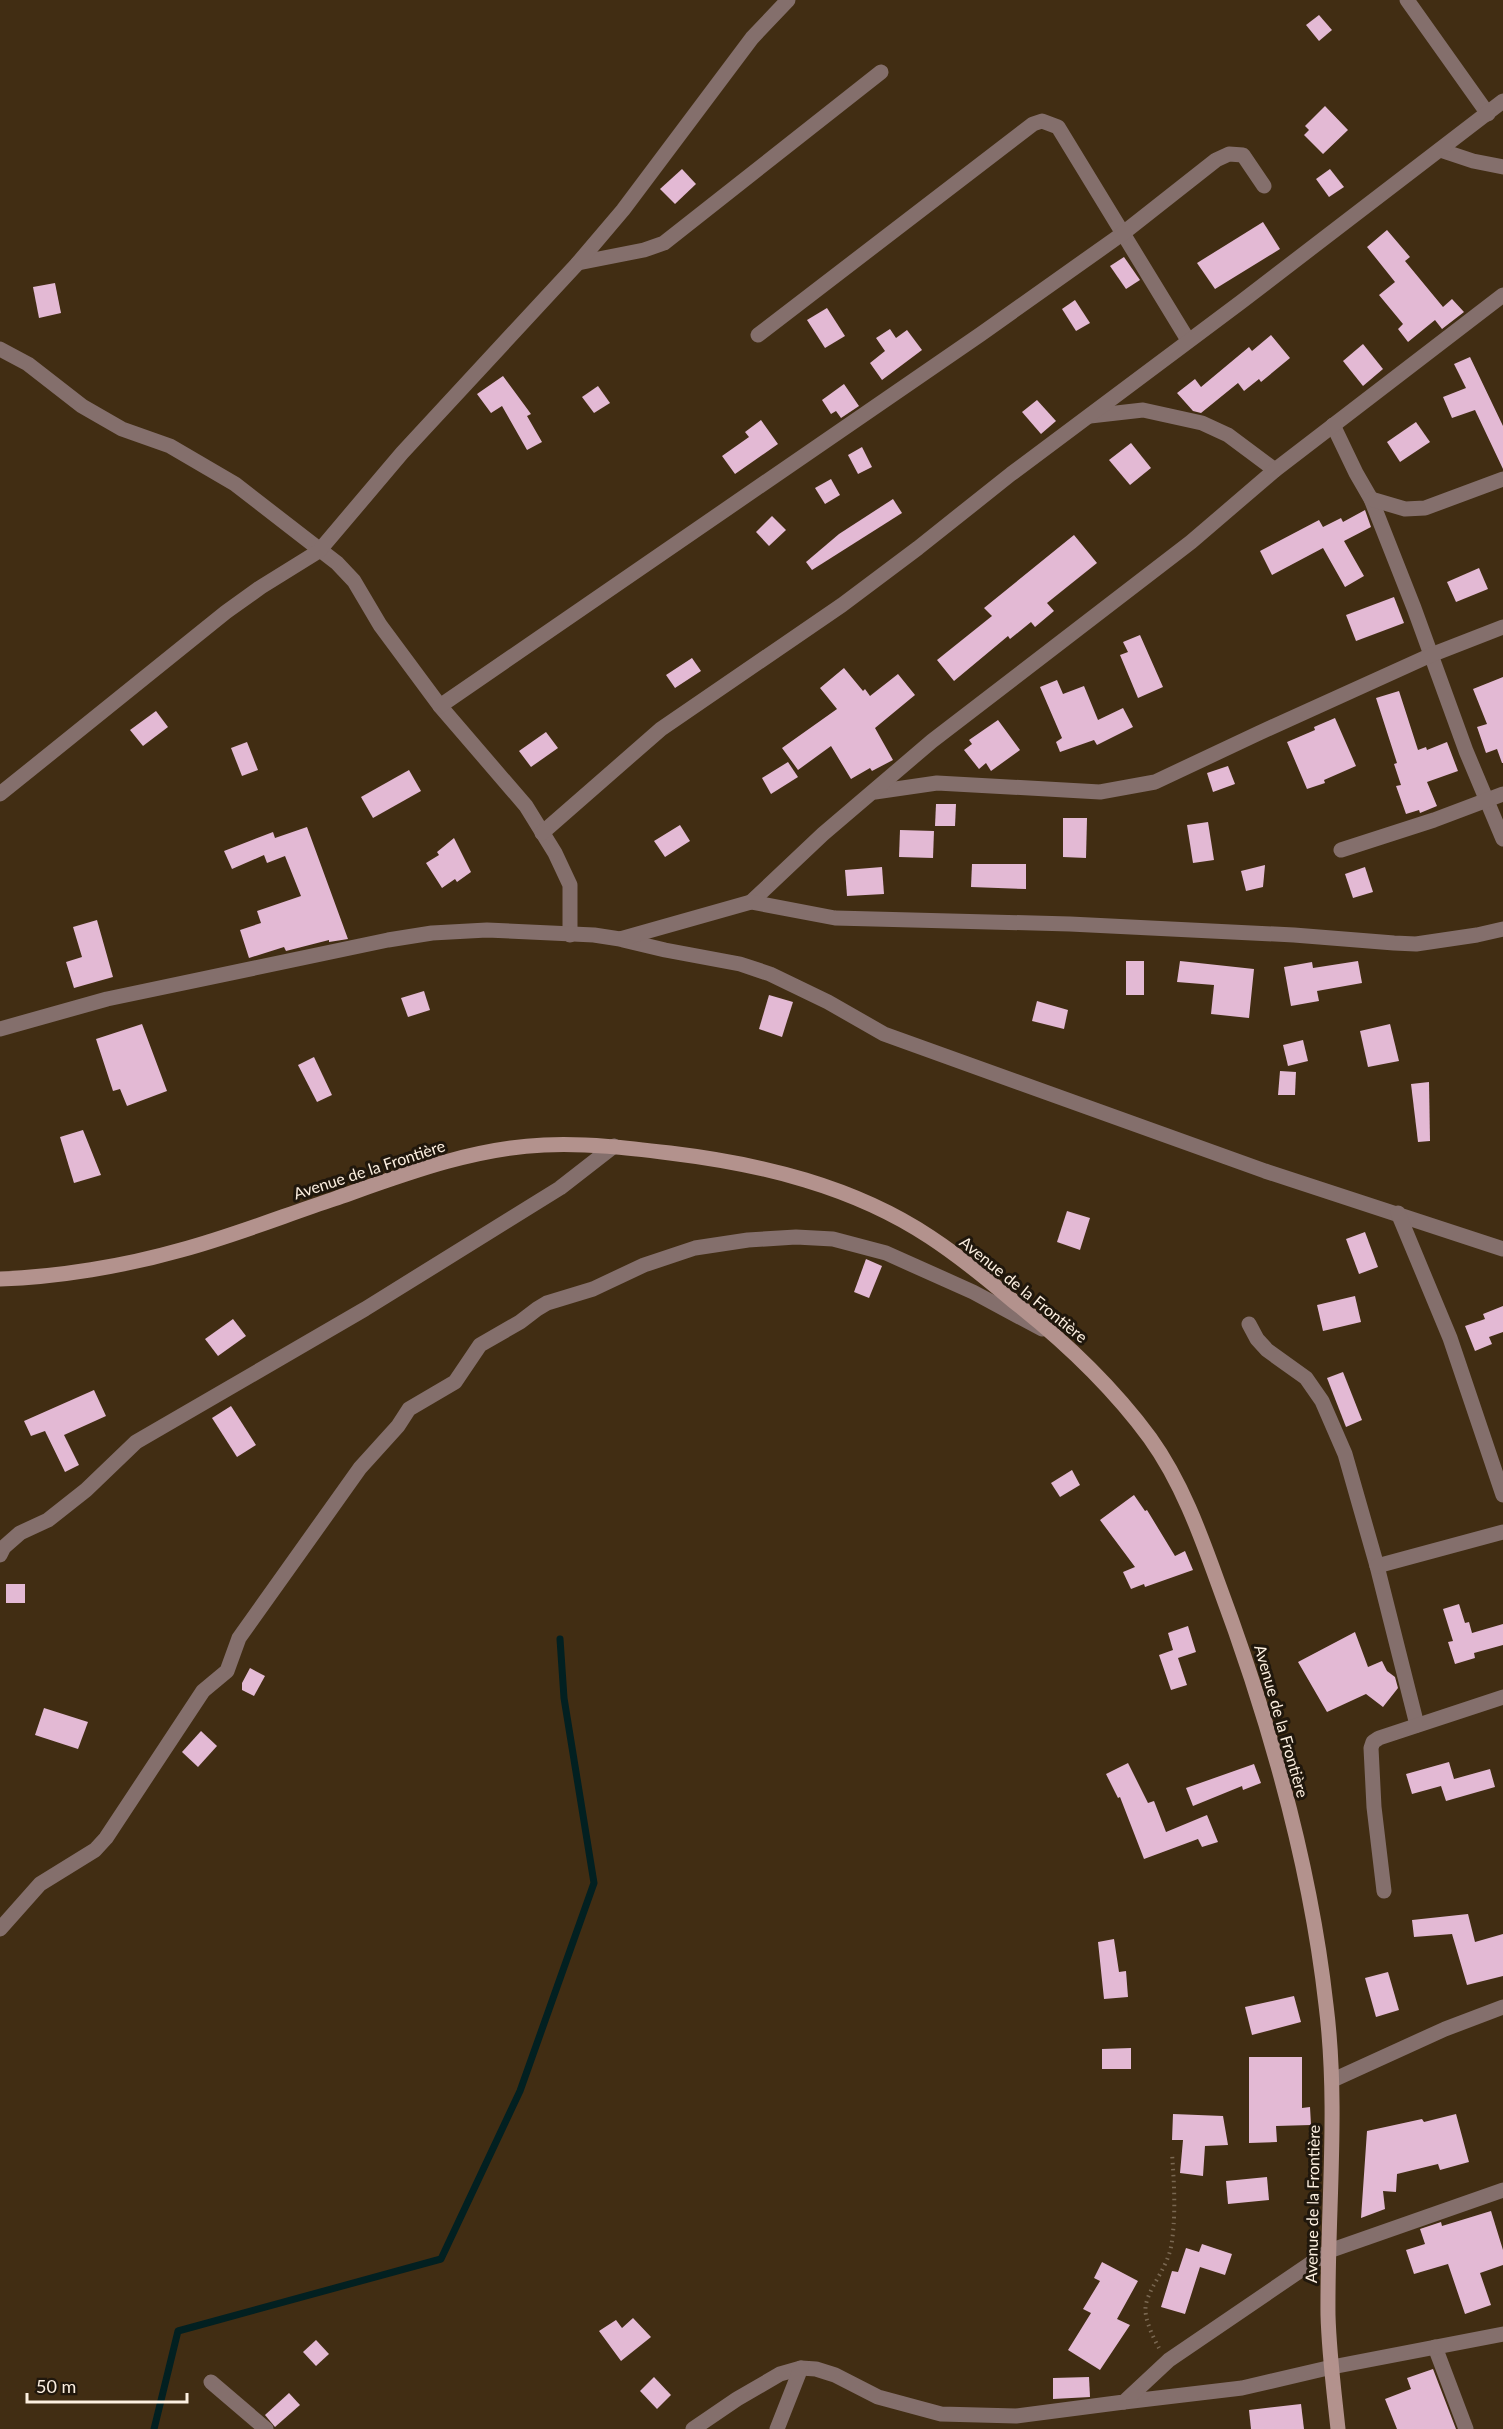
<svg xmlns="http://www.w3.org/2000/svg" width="1503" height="2429" font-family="Lato,sans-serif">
	<rect width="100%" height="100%" fill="#412d13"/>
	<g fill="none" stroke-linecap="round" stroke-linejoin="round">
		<polyline stroke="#022021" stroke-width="7" points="154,2429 178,2331 441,2259 520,2091 594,1883 564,1698 560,1639"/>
	</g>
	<g fill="#e3b9d4">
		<polygon points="1319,15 1332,30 1319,41 1306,25"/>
		<polygon points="1325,106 1348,130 1323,154 1304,135 1309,130 1305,126"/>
		<polygon points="682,169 696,184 675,204 660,189"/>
		<polygon points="1330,169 1344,187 1329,197 1316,179"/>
		<polygon points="1263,222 1280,249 1215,289 1197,263"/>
		<polygon points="1387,230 1410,257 1405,261 1443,307 1452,299 1464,312 1442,329 1435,320 1408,342 1398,329 1403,324 1379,295 1395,282 1367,247"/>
		<polygon points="1124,257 1140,280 1126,289 1110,266"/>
		<polygon points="55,283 61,313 39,318 33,287"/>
		<polygon points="1075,300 1090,323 1076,331 1062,309"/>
		<polygon points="827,308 845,336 825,348 807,320"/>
		<polygon points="890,329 896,338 907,330 922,350 882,380 870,363 885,351 876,338"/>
		<polygon points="1271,335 1290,358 1261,382 1259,379 1244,391 1238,383 1201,413 1193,411 1177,393 1195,379 1201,387 1249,347 1252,351"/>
		<polygon points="1363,344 1383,369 1363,386 1343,361"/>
		<polygon points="1470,357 1503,426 1503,469 1475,410 1452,418 1443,397 1466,388 1454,364"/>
		<polygon points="503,376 531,414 527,416 542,442 527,450 502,406 491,413 477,394"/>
		<polygon points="844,384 859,406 841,418 836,411 831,414 822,400"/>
		<polygon points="598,386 610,403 594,413 582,397"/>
		<polygon points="1037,400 1056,421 1041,434 1022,412"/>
		<polygon points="761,420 778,444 735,474 722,456 749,437 745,432"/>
		<polygon points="1416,422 1430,442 1400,462 1387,442"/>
		<polygon points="1131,443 1151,468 1130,485 1109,460"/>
		<polygon points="862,447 872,467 858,474 848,455"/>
		<polygon points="831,479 840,495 825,504 815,488"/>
		<polygon points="893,499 902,513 812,570 806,562 839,534"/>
		<polygon points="1365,510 1371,527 1344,541 1364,576 1345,587 1323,548 1272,575 1260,551 1319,520 1323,527 1341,518 1343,522"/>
		<polygon points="772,516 786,530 769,546 756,532"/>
		<polygon points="1074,535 1097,563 1047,603 1054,611 1035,627 1031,622 1010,639 1008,636 954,681 937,660 992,616 984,608"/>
		<polygon points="1479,568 1488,589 1456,602 1447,582"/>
		<polygon points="1394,597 1404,623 1356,641 1346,615"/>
		<polygon points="1140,635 1163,687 1138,698 1120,655 1128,652 1123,642"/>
		<polygon points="692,658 701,671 675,688 666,675"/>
		<polygon points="844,668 863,691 865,689 870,696 898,674 915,695 875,728 893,760 872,771 870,768 851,779 831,746 798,770 782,748 837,709 820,688"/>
		<polygon points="1503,677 1503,763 1502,763 1497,749 1486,753 1477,727 1487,724 1473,689"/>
		<polygon points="1057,680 1063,694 1084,686 1098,720 1123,708 1133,727 1097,745 1094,740 1060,752 1056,742 1062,738 1040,687"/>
		<polygon points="1399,691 1418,750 1426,747 1427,750 1447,742 1458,771 1427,782 1437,806 1420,813 1419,810 1406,814 1396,786 1401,785 1394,764 1397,763 1376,698"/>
		<polygon points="156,711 168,727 143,746 130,730"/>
		<polygon points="1335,718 1356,766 1324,780 1325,783 1307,789 1287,742 1315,730 1314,727"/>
		<polygon points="998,720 1020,750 991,771 986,763 979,769 964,750 972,744 969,740"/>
		<polygon points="546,732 558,748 531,767 519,751"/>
		<polygon points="247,742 258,770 242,776 231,748"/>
		<polygon points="788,762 798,777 771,794 762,778"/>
		<polygon points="1228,766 1235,784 1213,792 1207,773"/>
		<polygon points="409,770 421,791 373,818 361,797"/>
		<polygon points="936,804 956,804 955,826 935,826"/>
		<polygon points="1063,818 1087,818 1086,858 1063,857"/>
		<polygon points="1208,822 1214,860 1193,863 1187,825"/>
		<polygon points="680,825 690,841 665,857 654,841"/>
		<polygon points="307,827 348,939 329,942 329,940 286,951 284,947 249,958 240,930 261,923 257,911 301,896 285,856 267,863 264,855 232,869 224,851 273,832 275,838"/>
		<polygon points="900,830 934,831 933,858 899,857"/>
		<polygon points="454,838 471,872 457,882 455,879 442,888 426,863 439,855 437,852"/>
		<polygon points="972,864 1026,864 1026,889 971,887"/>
		<polygon points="1265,865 1263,887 1246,891 1241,871"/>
		<polygon points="882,867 884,894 847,896 845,870"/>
		<polygon points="1365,867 1373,892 1353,898 1345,874"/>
		<polygon points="97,920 113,977 74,988 66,962 82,957 73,927"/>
		<rect x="1126" y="961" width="18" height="34"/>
		<polygon points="1180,961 1254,969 1249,1018 1211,1014 1214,985 1177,982"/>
		<polygon points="1358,961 1362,983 1317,991 1319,1001 1291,1006 1284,967 1312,962 1313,968"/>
		<polygon points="424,991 430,1010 408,1017 401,998"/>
		<polygon points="769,995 793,1002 782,1037 759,1029"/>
		<polygon points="1037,1001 1068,1010 1064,1029 1032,1021"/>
		<polygon points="142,1024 167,1091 127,1106 120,1089 113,1091 96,1039"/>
		<polygon points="1390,1024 1399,1061 1368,1067 1360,1031"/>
		<polygon points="1303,1040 1308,1061 1288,1066 1283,1045"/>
		<polygon points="314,1057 332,1095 317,1102 298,1065"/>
		<polygon points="1280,1071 1296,1072 1295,1095 1278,1095"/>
		<polygon points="1429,1082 1430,1141 1418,1142 1411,1084"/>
		<polygon points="83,1130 101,1175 74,1183 60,1137"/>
		<polygon points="1067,1211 1090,1218 1080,1250 1057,1242"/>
		<polygon points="1365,1232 1378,1267 1359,1274 1346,1239"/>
		<polygon points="866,1259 882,1266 869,1298 854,1292"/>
		<polygon points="1355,1296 1361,1322 1323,1331 1317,1305"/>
		<polygon points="1503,1306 1503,1332 1489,1337 1492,1344 1475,1351 1465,1326 1485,1319 1483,1314"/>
		<polygon points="233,1319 246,1336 218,1356 205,1339"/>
		<polygon points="1343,1372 1362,1420 1346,1427 1327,1378"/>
		<polygon points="94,1390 106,1416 64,1435 79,1465 65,1472 45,1431 31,1436 24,1421"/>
		<polygon points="231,1406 256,1445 237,1457 212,1418"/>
		<polygon points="1072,1470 1080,1485 1060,1497 1051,1483"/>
		<polygon points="1134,1495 1145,1511 1147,1510 1175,1556 1185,1551 1193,1570 1145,1587 1144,1584 1131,1589 1123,1572 1135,1567 1100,1520"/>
		<rect x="6" y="1584" width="19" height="19"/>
		<polygon points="1459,1604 1465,1623 1469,1622 1472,1633 1503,1624 1503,1645 1474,1653 1475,1658 1455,1664 1448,1642 1453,1641 1443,1609"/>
		<polygon points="1188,1626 1196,1652 1178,1658 1187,1685 1171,1690 1159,1655 1173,1650 1168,1633"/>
		<polygon points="1355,1632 1368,1667 1382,1661 1387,1671 1395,1677 1398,1688 1383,1707 1366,1694 1327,1712 1298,1662"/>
		<polygon points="250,1668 265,1676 254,1696 242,1690 242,1683"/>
		<polygon points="44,1708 88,1722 78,1749 35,1735"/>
		<polygon points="201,1731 217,1746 198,1767 182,1752"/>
		<polygon points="1449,1762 1454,1779 1490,1769 1495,1787 1446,1801 1441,1786 1412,1794 1406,1774"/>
		<polygon points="1128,1763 1148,1803 1154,1801 1166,1832 1207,1815 1218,1842 1202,1847 1198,1839 1144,1859 1120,1797 1118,1798 1106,1774"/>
		<polygon points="1254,1764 1261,1783 1243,1790 1242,1786 1193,1806 1186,1788"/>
		<polygon points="1468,1914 1475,1942 1503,1934 1503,1976 1467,1985 1452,1934 1414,1937 1412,1920"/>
		<polygon points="1114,1939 1119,1972 1126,1971 1128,1997 1104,1999 1098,1942"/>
		<polygon points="1388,1972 1399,2010 1376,2017 1365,1978"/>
		<polygon points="1294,1996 1301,2022 1252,2035 1245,2007"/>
		<polygon points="1131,2048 1131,2069 1102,2069 1102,2049"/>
		<polygon points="1249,2057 1302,2057 1302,2108 1310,2107 1311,2125 1276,2126 1277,2142 1249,2143"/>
		<polygon points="1173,2114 1223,2116 1228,2145 1205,2146 1203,2176 1180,2173 1183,2140 1172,2140"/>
		<polygon points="1456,2114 1469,2162 1440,2170 1438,2164 1397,2174 1396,2192 1383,2191 1385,2209 1361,2218 1367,2131 1422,2119 1424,2122"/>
		<polygon points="1267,2177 1269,2200 1228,2204 1226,2181"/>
		<polygon points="1491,2211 1503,2250 1503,2265 1480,2273 1491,2305 1465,2314 1448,2264 1414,2274 1406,2250 1425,2244 1420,2229 1441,2222 1442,2226"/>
		<polygon points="1202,2244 1232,2254 1225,2275 1200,2267 1185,2314 1161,2307 1172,2271 1178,2272 1186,2248 1199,2252"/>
		<polygon points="1102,2262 1138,2281 1117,2319 1130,2325 1100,2370 1068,2350 1091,2313 1083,2309 1100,2281 1094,2278"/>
		<polygon points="633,2318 651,2337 621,2361 599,2331 616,2320 622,2328"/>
		<polygon points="316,2340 329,2354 316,2366 303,2352"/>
		<polygon points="1433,2369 1456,2429 1397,2429 1385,2399 1411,2389 1407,2378"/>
		<polygon points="654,2377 671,2395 657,2409 640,2391"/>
		<polygon points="1089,2377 1090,2397 1053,2399 1053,2378"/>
		<polygon points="289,2393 300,2405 275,2427 265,2415"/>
		<polygon points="1301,2404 1304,2429 1251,2429 1249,2410"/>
	</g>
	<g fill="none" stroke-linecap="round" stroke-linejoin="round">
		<path stroke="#7a6852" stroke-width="4" stroke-dasharray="1.5 4.5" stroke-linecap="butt" d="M 1159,2348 C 1153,2337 1143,2317 1146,2304 C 1151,2283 1169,2267 1172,2241 C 1176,2211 1174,2182 1172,2153"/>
		<g stroke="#846f6c" stroke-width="15">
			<polyline points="1407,0 1488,114"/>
			<polyline points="1440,150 1473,161 1503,167"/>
			<polyline points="578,263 644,250 664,243 881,72"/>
			<polyline points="758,335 1033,124 1042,121 1058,127 1188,340"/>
			<polyline points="0,349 28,364 82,406 122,429 170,446 235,484 337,563 354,581 380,625 440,706 526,806 555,853 570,885 570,935"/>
			<polyline points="1090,416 1143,410 1202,423 1228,435 1275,470"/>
			<polyline points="1333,425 1356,473 1371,499 1414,608 1466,751 1503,839"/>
			<polyline points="1371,499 1405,509 1425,508 1503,479"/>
			<polyline points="440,706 981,334 1122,234 1216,160 1229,154 1243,155 1264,186"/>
			<polyline points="875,792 937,783 1100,792 1155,782 1259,733 1431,655 1503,627"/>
			<polyline points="0,794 226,612 261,587 319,551 402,453 578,263 623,210 752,38 788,0"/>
			<polyline points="542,833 661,729 842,605 918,548 1011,474 1241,302 1503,101"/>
			<polyline points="1341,850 1434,820 1503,794"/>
			<polyline points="751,902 823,834 932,741 1191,542 1275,470 1503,295"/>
			<polyline points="623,940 665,950 740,964 770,974 828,1002 884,1034 1265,1171 1503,1249"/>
			<polyline points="0,1029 107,999 388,940 432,933 487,930 594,935 620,939 751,902 835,918 1070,924 1294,935 1394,943 1416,944 1477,935 1503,929"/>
			<polyline points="1398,1213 1450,1338 1503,1495"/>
			<polyline points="1249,1324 1257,1339 1267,1350 1306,1378 1322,1401 1345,1454 1377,1566 1417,1725"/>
			<polyline points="0,1555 4,1547 20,1533 48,1520 86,1490 136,1442 365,1309 560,1188 614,1146"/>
			<polyline points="1377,1566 1503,1532"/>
			<polyline points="1384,1891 1374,1807 1371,1748 1373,1742 1379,1738 1503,1697"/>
			<polyline points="0,1929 40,1884 95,1850 106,1838 203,1691 227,1671 239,1638 360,1468 398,1426 409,1409 455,1382 480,1345 520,1322 537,1309 547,1303 593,1289 644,1265 695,1248 748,1240 796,1237 833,1239 886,1253 973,1292 1042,1329"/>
			<polyline points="1333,2080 1445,2029 1503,2007"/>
			<polyline points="1435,2347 1466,2429"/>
			<polyline points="211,2382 266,2429"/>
			<polyline points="1124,2402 1242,2388 1332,2367 1503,2334"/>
			<polyline points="693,2429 737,2399 780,2374 801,2368 816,2369 835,2375 878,2397 941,2414 1016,2416 1124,2402 1169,2360 1329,2251 1503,2190"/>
			<polyline points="777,2429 801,2368"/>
		</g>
		<path stroke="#b3928d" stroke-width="15" d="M 0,1279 C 58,1277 125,1266 181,1250 C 233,1236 283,1216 334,1199 C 402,1175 472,1148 544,1145 C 587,1143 629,1148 670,1153 C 761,1164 853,1186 930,1237 C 959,1256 986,1278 1012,1300 C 1063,1340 1111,1385 1150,1438 C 1181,1481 1200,1533 1218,1583 C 1268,1717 1310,1862 1326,2005 C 1339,2108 1327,2211 1328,2315 C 1329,2353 1334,2391 1338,2429"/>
	</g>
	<g text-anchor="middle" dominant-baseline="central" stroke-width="6" stroke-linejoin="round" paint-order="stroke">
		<g font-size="16" fill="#fcefe0" stroke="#20170c">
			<text transform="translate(369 1169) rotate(-18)">Avenue de la Frontière</text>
			<text transform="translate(1024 1289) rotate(39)">Avenue de la Frontière</text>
			<text transform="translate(1282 1721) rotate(74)">Avenue de la Frontière</text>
			<text transform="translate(1312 2204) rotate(-89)">Avenue de la Frontière</text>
		</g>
	</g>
	<path d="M27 2393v9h160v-9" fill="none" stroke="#fcefe0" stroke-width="3"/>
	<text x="36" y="2393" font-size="18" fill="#fcefe0" stroke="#20170c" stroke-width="4.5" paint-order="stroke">50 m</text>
</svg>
